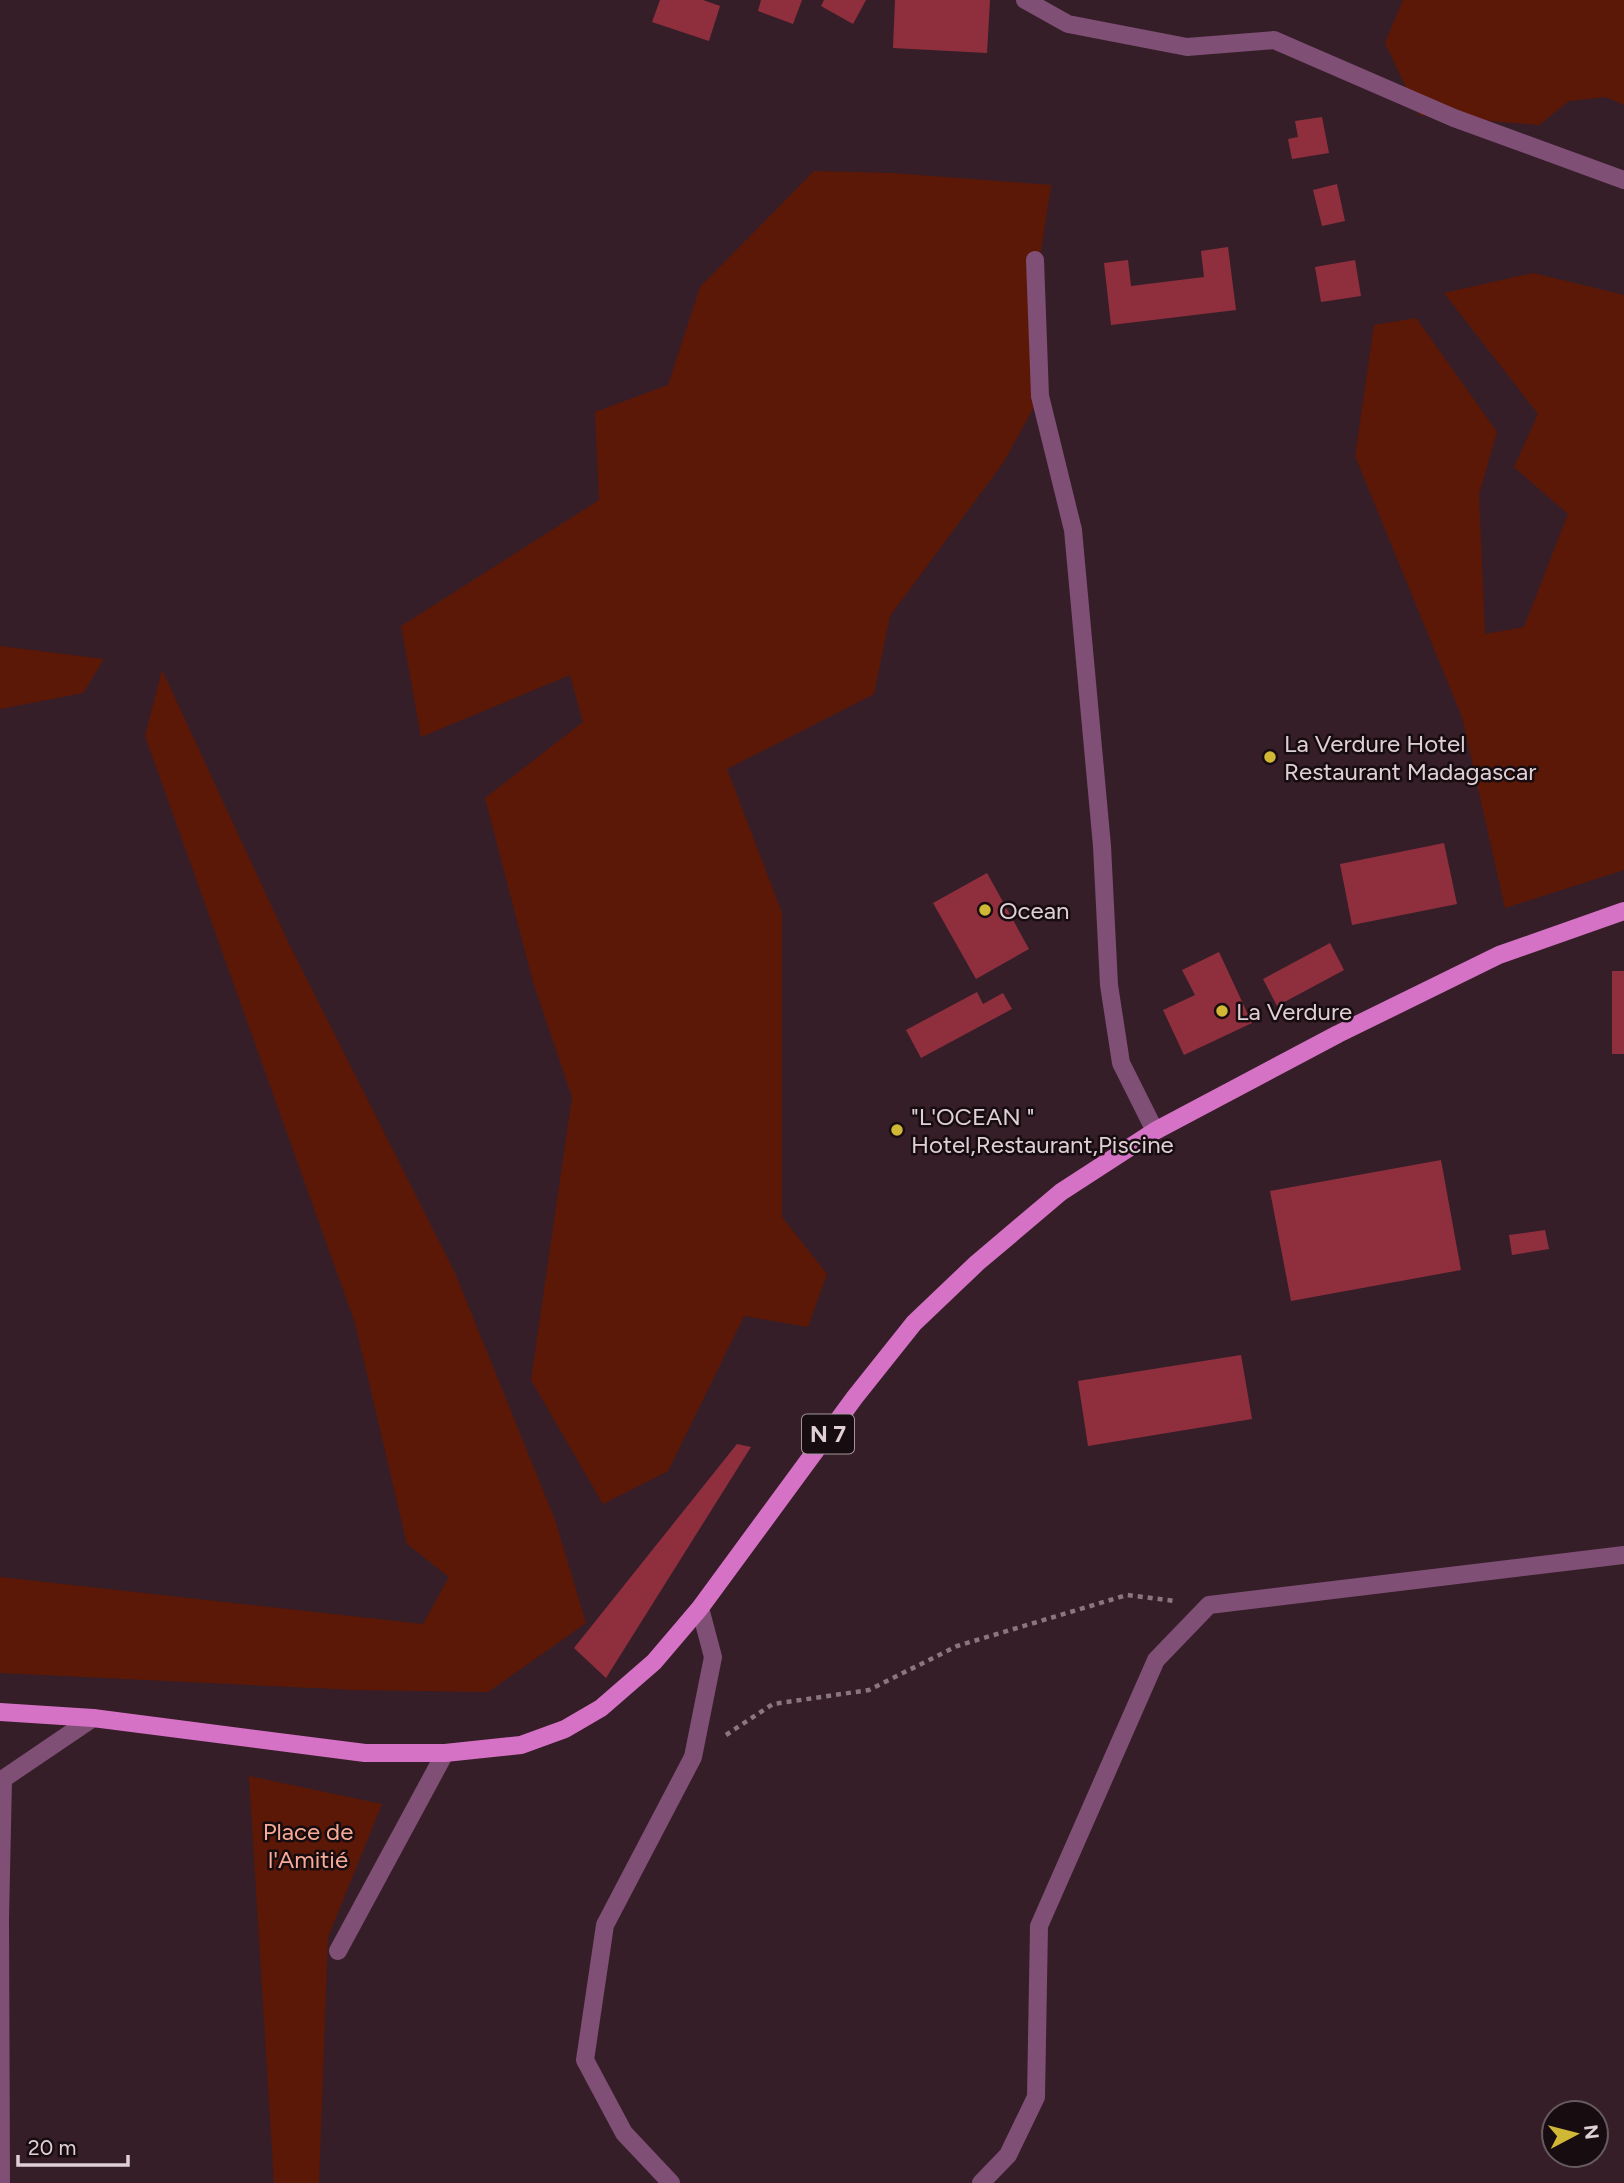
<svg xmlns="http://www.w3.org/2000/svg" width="1624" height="2183" font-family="Figtree,sans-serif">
	<rect width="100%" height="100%" fill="#361e28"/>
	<g fill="#5c1806">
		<polygon points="1403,0 1624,0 1624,105 1606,97 1569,101 1539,125 1419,115 1385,43"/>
		<polygon points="814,171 892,173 1051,185 1036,285 1040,396 1003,463 890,616 874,694 727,769 782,913 782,1217 827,1274 808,1327 744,1316 668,1471 603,1504 531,1380 572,1097 533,982 485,798 583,722 570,675 421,737 401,626 599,500 595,412 668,385 700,287"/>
		<polygon points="1533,273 1624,295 1624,870 1505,908 1462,717 1355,456 1374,325 1416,318 1497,432 1479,494 1485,634 1524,627 1568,514 1514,467 1538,414 1444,293"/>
		<polygon points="0,646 104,659 83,693 0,709"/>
		<polygon points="162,670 290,946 455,1273 555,1520 586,1623 488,1692 356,1690 0,1673 0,1577 423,1624 449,1577 407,1544 355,1323 145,736"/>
		<polygon points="249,1776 382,1804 328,1937 319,2183 274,2183"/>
	</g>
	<g fill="#8f2f3e">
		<polygon points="660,0 703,0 720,6 709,41 652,22"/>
		<polygon points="761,0 802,0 793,24 758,11"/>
		<polygon points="824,0 866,0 853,24 821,6"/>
		<polygon points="895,0 990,0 987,53 893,48"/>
		<polygon points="1322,117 1329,153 1292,159 1288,139 1298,137 1295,121"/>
		<polygon points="1337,184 1345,221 1322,226 1313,190"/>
		<polygon points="1228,247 1236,310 1111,325 1104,263 1128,260 1131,286 1204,277 1201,251"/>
		<polygon points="1355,260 1361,296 1321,302 1315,267"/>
		<polygon points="1444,843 1457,904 1352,925 1340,864"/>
		<polygon points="987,873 1029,949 976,979 933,903"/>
		<polygon points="1330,943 1344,970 1277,1006 1263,979"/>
		<polygon points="1219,952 1252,1023 1184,1055 1163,1010 1195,995 1182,970"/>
		<rect x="1612" y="971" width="12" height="83"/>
		<polygon points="977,992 983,1004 1003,993 1012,1009 921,1058 906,1030"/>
		<polygon points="1441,1160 1461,1270 1291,1301 1270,1191"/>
		<polygon points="1545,1230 1549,1249 1512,1255 1509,1235"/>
		<polygon points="1241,1355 1252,1419 1088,1446 1078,1381"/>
		<polygon points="737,1444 751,1447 606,1678 574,1648"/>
	</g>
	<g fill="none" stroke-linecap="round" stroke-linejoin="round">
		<polyline stroke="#8a767e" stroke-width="4.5" stroke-dasharray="5 5" stroke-linecap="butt" points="726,1735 773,1704 869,1690 957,1646 1127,1595 1175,1601"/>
		<g stroke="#7f4f76" stroke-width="18">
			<polyline points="1025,0 1068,24 1187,47 1274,40 1454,118 1624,180"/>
			<polyline points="1035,260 1040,396 1073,530 1102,846 1109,985 1121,1063 1155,1131"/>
			<polyline points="338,1951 445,1753"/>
			<polyline points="1,2183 0,1919 3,1779 93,1718"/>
			<polyline points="671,2183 624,2133 585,2060 605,1925 693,1757 713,1657 700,1608"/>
			<polyline points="981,2183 1008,2155 1036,2097 1039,1926 1156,1660 1209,1605 1624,1555"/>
		</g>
		<polyline stroke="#d672c6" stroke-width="18" points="0,1712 93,1718 365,1753 445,1753 521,1745 565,1729 601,1708 654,1662 700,1608 855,1397 914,1323 977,1263 1061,1192 1155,1131 1338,1034 1499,955 1624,911"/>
	</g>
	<g fill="#d1b736" stroke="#170c10" stroke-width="2.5">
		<circle cx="1270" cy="757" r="7"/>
		<circle cx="985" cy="910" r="7"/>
		<circle cx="1222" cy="1011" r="7"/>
		<circle cx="897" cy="1130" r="7"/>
	</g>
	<g text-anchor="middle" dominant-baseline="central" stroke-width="5" stroke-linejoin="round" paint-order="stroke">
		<rect fill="#170c10" stroke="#a4959b" stroke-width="2" x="802" y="1414.5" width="52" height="39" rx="5"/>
		<g font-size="23" font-weight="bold" fill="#e0d0d6">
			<text x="828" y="1434">N 7</text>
		</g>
		<g font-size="24" fill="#e0d0d6" stroke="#170c10" text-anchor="start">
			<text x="1284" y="743">La Verdure Hotel<tspan x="1284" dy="28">Restaurant Madagascar</tspan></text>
			<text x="999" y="910">Ocean</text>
			<text x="1236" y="1011">La Verdure</text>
			<text x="911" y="1116">"L'OCEAN "<tspan x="911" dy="28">Hotel,Restaurant,Piscine</tspan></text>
		</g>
		<g font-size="24" fill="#f7aa96" stroke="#170c10">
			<text x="308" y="1831">Place de<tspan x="308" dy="28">l'Amitié</tspan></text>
		</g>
	</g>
	<g transform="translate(1575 2134) rotate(83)"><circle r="33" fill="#170c10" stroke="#675a5f" stroke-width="2"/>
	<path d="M0-5L12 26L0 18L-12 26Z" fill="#d1b736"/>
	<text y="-10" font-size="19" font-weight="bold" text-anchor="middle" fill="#e0d0d6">N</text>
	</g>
	<path d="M18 2155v10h110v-10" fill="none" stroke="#e0d0d6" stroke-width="3.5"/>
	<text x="28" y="2155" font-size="21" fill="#e0d0d6" stroke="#170c10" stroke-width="5" paint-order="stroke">20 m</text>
</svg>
